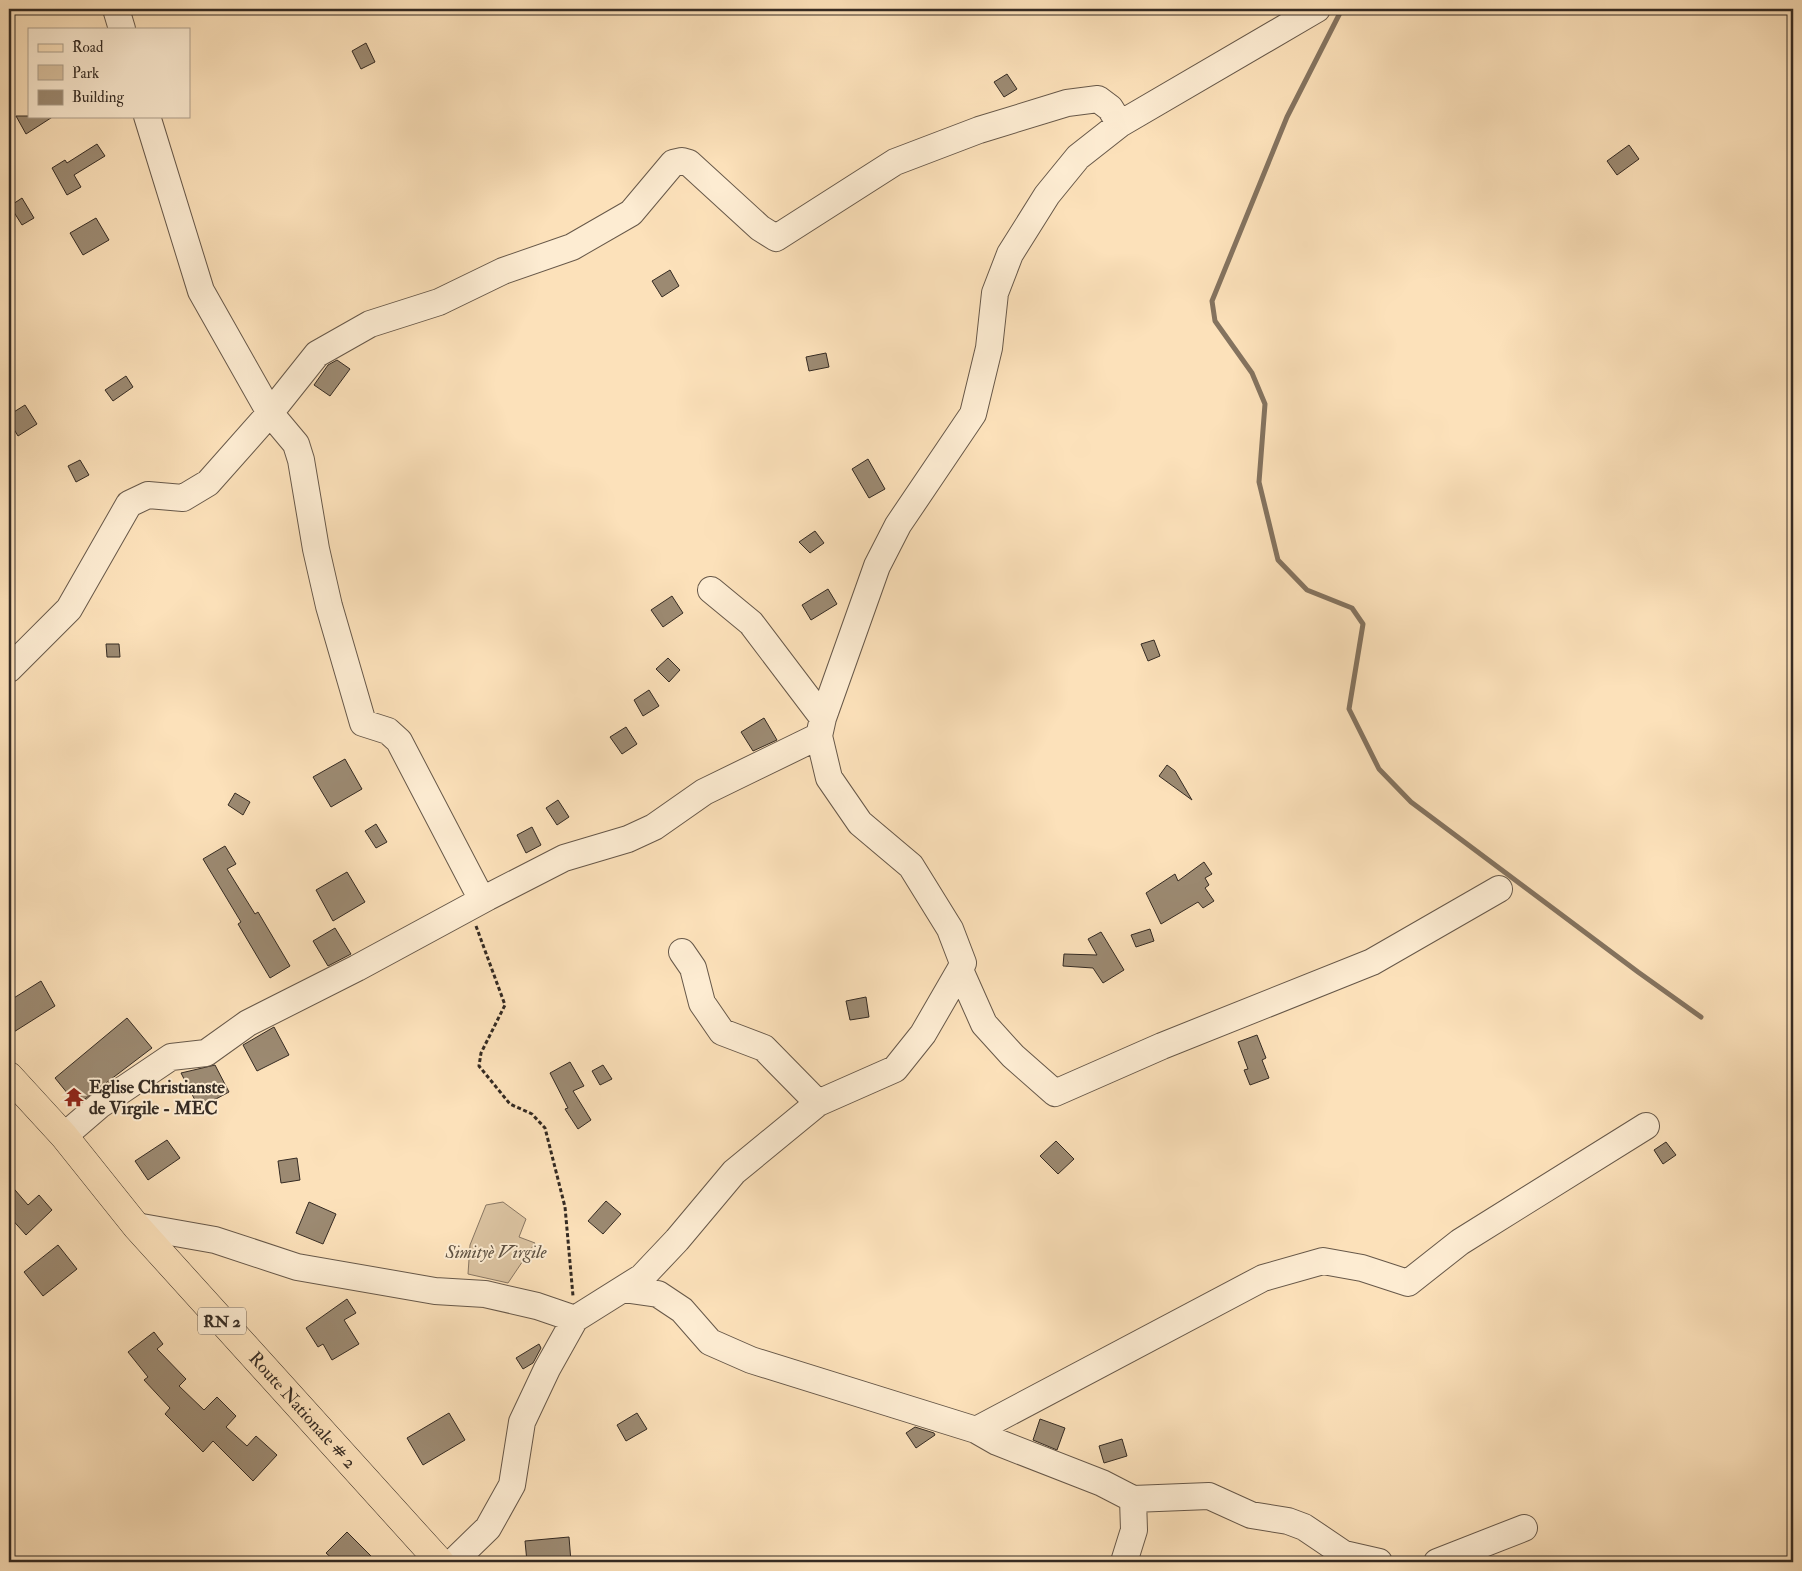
<svg xmlns="http://www.w3.org/2000/svg" width="1802" height="1571" viewBox="0 0 1802 1571" font-family="'IM FELL Double Pica',serif">
	<style>
		.green { fill: #dac2a0; stroke: #887662 }
		.lines { fill: none; stroke-linecap: round; stroke-linejoin: round }
		.stream { stroke: #84735f; stroke-width: 5 }
		.building { fill: #9c8a72; stroke: #352b23 }
		.minor-casing { stroke: #675849; stroke-width: 28 }
		.major-casing { stroke: #352b23; stroke-width: 29 }
		.path { stroke: #352b23; stroke-width: 3; stroke-dasharray: 4 2.5; stroke-linecap: butt }
		.minor { stroke: #fdecd2; stroke-width: 26 }
		.major { stroke: #fce1ba; stroke-width: 28 }
		.labels { text-anchor: middle; stroke-width: 4; stroke-linejoin: round; paint-order: stroke }
		.shield { fill: #fdecd2; stroke: #716558; stroke-width: 1 }
		.shield-label { font-size: 16px; font-weight: bold; fill: #352b23 }
		.poi-label { font-size: 18px; font-weight: bold; fill: #352b23; stroke: #fdecd2; text-anchor: start }
		.park-label { font-size: 18px; font-style: italic; fill: #5e5142; stroke: #fdecd2 }
		.street-label { font-size: 18px; fill: #352b23; stroke: #fdecd2 }
	</style>
	<rect width="100%" height="100%" fill="#fce1ba"/>
	<filter id="stains"><feTurbulence type="fractalNoise" baseFrequency=".004" numOctaves="4"/><feColorMatrix values="0 0 0 0 .2 0 0 0 0 .09 0 0 0 0 .02 0 0 0 .5 -.17"/></filter>
	<radialGradient id="worn" r=".72"><stop offset=".6" stop-color="#630" stop-opacity="0"/><stop offset="1" stop-color="#630" stop-opacity=".3"/></radialGradient>
	<path class="green" d="M 503,1202 L 526,1219 L 519,1237 L 535,1243 L 508,1283 L 468,1274 L 470,1245 L 486,1205 Z"/>
	<g class="lines">
		<path class="stream" d="M 1342,9 L 1287,117 L 1212,301 L 1215,321 L 1252,373 L 1265,404 L 1259,482 L 1278,560 L 1307,590 L 1352,608 L 1363,624 L 1349,709 L 1379,769 L 1411,802 L 1638,972 L 1701,1017"/>
	</g>
	<path class="building" d="M 366,43 L 375,62 L 361,69 L 352,51 Z
		M 1007,74 L 1017,89 L 1004,97 L 994,82 Z
		M 16,116 L 54,116 L 26,134 Z
		M 97,144 L 105,156 L 74,175 L 81,187 L 67,195 L 52,168 L 65,160 L 67,163 Z
		M 1629,145 L 1639,159 L 1617,175 L 1607,161 Z
		M 22,198 L 34,218 L 22,225 L 10,206 Z
		M 96,218 L 109,240 L 83,255 L 70,233 Z
		M 670,270 L 679,286 L 662,297 L 652,281 Z
		M 826,353 L 829,367 L 809,371 L 806,357 Z
		M 337,360 L 350,369 L 330,396 L 314,385 L 328,365 Z
		M 126,376 L 133,387 L 113,401 L 105,390 Z
		M 25,405 L 37,424 L 18,436 L 9,421 L 9,415 Z
		M 868,459 L 885,489 L 869,498 L 852,469 Z
		M 80,460 L 89,475 L 76,482 L 68,466 Z
		M 815,531 L 824,543 L 810,553 L 799,542 Z
		M 828,589 L 837,604 L 811,620 L 802,605 Z
		M 672,596 L 683,613 L 663,627 L 651,610 Z
		M 1154,640 L 1160,656 L 1148,661 L 1141,644 Z
		M 106,644 L 119,644 L 120,657 L 107,657 Z
		M 668,658 L 680,670 L 669,682 L 656,669 Z
		M 649,690 L 659,706 L 643,716 L 634,700 Z
		M 764,718 L 777,740 L 753,751 L 741,732 Z
		M 626,727 L 637,744 L 622,754 L 610,737 Z
		M 345,759 L 362,789 L 331,807 L 313,777 Z
		M 1167,765 L 1175,771 L 1192,800 L 1159,776 Z
		M 235,793 L 250,802 L 243,815 L 228,805 Z
		M 558,800 L 569,817 L 557,825 L 546,808 Z
		M 376,824 L 387,842 L 376,848 L 365,831 Z
		M 532,827 L 541,845 L 526,853 L 517,835 Z
		M 225,846 L 236,864 L 227,869 L 255,914 L 258,912 L 290,966 L 270,978 L 238,924 L 241,922 L 203,859 Z
		M 1204,862 L 1212,874 L 1205,878 L 1209,885 L 1205,888 L 1214,901 L 1203,908 L 1198,902 L 1161,924 L 1146,893 L 1175,874 L 1178,881 Z
		M 347,872 L 365,902 L 333,921 L 316,890 Z
		M 335,928 L 351,954 L 328,966 L 313,941 Z
		M 1150,929 L 1154,941 L 1136,947 L 1131,935 Z
		M 1101,932 L 1124,970 L 1103,983 L 1093,968 L 1063,966 L 1064,954 L 1097,955 L 1088,939 Z
		M 41,981 L 55,1006 L 9,1035 L 9,1001 Z
		M 866,997 L 869,1017 L 850,1020 L 846,1001 Z
		M 127,1018 L 152,1048 L 77,1105 L 55,1078 Z
		M 274,1027 L 289,1055 L 257,1071 L 243,1045 Z
		M 1257,1035 L 1266,1058 L 1262,1060 L 1269,1078 L 1250,1085 L 1244,1070 L 1248,1069 L 1238,1042 Z
		M 570,1062 L 584,1086 L 573,1091 L 591,1120 L 578,1129 L 565,1109 L 568,1108 L 550,1073 Z
		M 215,1065 L 229,1092 L 199,1108 L 181,1073 Z
		M 603,1065 L 612,1079 L 600,1085 L 592,1071 Z
		M 167,1140 L 180,1158 L 148,1180 L 135,1161 Z
		M 1056,1141 L 1074,1159 L 1058,1174 L 1040,1156 Z
		M 1666,1142 L 1676,1155 L 1663,1164 L 1654,1150 Z
		M 297,1158 L 300,1180 L 281,1183 L 278,1161 Z
		M 9,1183 L 28,1205 L 39,1195 L 52,1210 L 26,1235 L 9,1216 Z
		M 606,1201 L 621,1214 L 603,1234 L 588,1221 Z
		M 309,1202 L 336,1214 L 323,1244 L 296,1233 Z
		M 58,1245 L 77,1269 L 43,1296 L 24,1272 Z
		M 347,1299 L 356,1313 L 344,1320 L 359,1344 L 332,1360 L 323,1344 L 318,1347 L 306,1328 Z
		M 154,1332 L 163,1344 L 157,1349 L 186,1379 L 179,1386 L 204,1410 L 217,1397 L 236,1416 L 226,1427 L 247,1446 L 256,1436 L 277,1455 L 253,1481 L 213,1441 L 203,1452 L 165,1414 L 170,1408 L 144,1380 L 148,1377 L 128,1352 Z
		M 539,1344 L 541,1348 L 533,1363 L 523,1369 L 516,1358 Z
		M 449,1413 L 465,1440 L 423,1465 L 407,1438 Z
		M 637,1413 L 647,1429 L 626,1441 L 617,1425 Z
		M 1040,1419 L 1065,1428 L 1057,1450 L 1033,1440 Z
		M 915,1427 L 934,1433 L 935,1435 L 916,1448 L 906,1433 Z
		M 1122,1439 L 1127,1456 L 1104,1463 L 1099,1446 Z
		M 347,1532 L 377,1562 L 336,1562 L 326,1553 Z
		M 569,1537 L 571,1562 L 527,1562 L 525,1541 Z"/>
	<g class="lines">
		<defs>
			<path id="minor" d="M 116,9 L 122,29
				M 147,116 L 201,291 L 270,413 L 296,444 L 301,460 L 316,549 L 329,606 L 363,723 L 388,731 L 399,741 L 482,900
				M 711,590 L 751,623 L 823,718
				M 9,669 L 69,609 L 129,504 L 148,495 L 183,498 L 208,483 L 270,413 L 317,354 L 370,324 L 439,302 L 503,271 L 572,247 L 631,213 L 673,163 L 682,161 L 689,163 L 760,228 L 776,238 L 895,162 L 979,130 L 1067,103 L 1098,99 L 1110,108 L 1120,124
				M 682,952 L 693,968 L 702,1003 L 722,1032 L 764,1048 L 818,1103
				M 960,970 L 984,1024 L 1013,1056 L 1055,1093 L 1162,1046 L 1372,962 L 1499,889
				M 64,1136 L 100,1105 L 171,1057 L 206,1053 L 248,1023 L 357,968 L 488,897 L 564,858 L 628,839 L 654,827 L 704,792 L 819,736
				M 136,1226 L 215,1240 L 297,1267 L 435,1291 L 485,1294 L 537,1306 L 575,1319
				M 623,1289 L 658,1294 L 682,1310 L 710,1342 L 751,1360 L 976,1430 L 997,1442 L 1102,1483 L 1133,1499 L 1209,1496 L 1251,1515 L 1288,1521 L 1304,1527 L 1344,1554 L 1379,1562
				M 976,1430 L 1263,1278 L 1323,1261 L 1362,1268 L 1408,1283 L 1460,1242 L 1646,1126
				M 453,1562 L 488,1528 L 512,1485 L 522,1422 L 547,1369 L 575,1319 L 642,1277 L 677,1240 L 734,1172 L 818,1103 L 895,1069 L 923,1034 L 960,970 L 963,963 L 950,929 L 911,866 L 860,823 L 829,778 L 819,736 L 823,718 L 877,566 L 898,525 L 973,414 L 989,348 L 995,293 L 1010,254 L 1047,195 L 1078,157 L 1120,124 L 1317,9
				M 1124,1562 L 1134,1530 L 1133,1499
				M 1437,1562 L 1524,1528"/>
			<g id="major">
				<path id="s1" d="M 9,1076 L 64,1136 L 136,1226 L 440,1562"/>
			</g>
		</defs>
		<use href="#minor" class="minor-casing"/>
		<use href="#major" class="major-casing"/>
		<path class="path" d="M 476,926 L 505,1005 L 481,1053 L 479,1066 L 510,1104 L 532,1114 L 545,1128 L 565,1207 L 573,1296"/>
		<use href="#minor" class="minor"/>
		<use href="#major" class="major"/>
	</g>
	<defs>
		<symbol id="temple-bare" viewBox="-9 -9 18 18"><path d="M0-6L5-2H3V0L6.5 2.5H4V6H1.5V3h-3V6H-4V2.5H-6.5L-3 0V-2H-5Z" fill="#8f2418" stroke="#fdecd2" stroke-width="2.5" paint-order="stroke"/></symbol>
	</defs>
	<g fill-rule="evenodd">
		<use href="#temple-bare" x="60" y="1083" width="28" height="28"/>
	</g>
	<g class="labels">
		<rect class="shield" x="198" y="1307.5" width="48" height="27" rx="4"/>
		<g class="shield-label">
			<text x="222" y="1327">RN 2</text>
		</g>
		<g class="poi-label">
			<text x="89" y="1093">Eglise Christianste<tspan x="89" dy="21">de Virgile - MEC</tspan></text>
		</g>
		<g class="park-label">
			<text x="496" y="1258">Simityè Virgile</text>
		</g>
		<g class="street-label">
			<text dy="6" stroke="none"><textPath href="#s1" startOffset="445">Route Nationale # 2</textPath></text>
		</g>
	</g>
	<rect width="1802" height="1571" fill="none" stroke="#fce1ba" stroke-width="30"/>
	<rect x="10" y="10" width="1782" height="1551" fill="none" stroke="#352b23" stroke-width="2.5"/>
	<rect x="15" y="15" width="1772" height="1541" fill="none" stroke="#352b23"/>
	<rect x="28" y="28" width="162" height="90" fill="#fdecd2" stroke="#ad9f8c"/>
	<rect x="38" y="44" width="25" height="8" fill="#fce1ba" stroke="#ad9f8c"/>
	<text x="72" y="52" font-size="15" fill="#352b23">Road</text>
	<rect x="38" y="65" width="25" height="15" fill="#dac2a0" stroke="#ad9f8c"/>
	<text x="72" y="78" font-size="15" fill="#352b23">Park</text>
	<rect x="38" y="90" width="25" height="15" fill="#9c8a72" stroke="#ad9f8c"/>
	<text x="72" y="102" font-size="15" fill="#352b23">Building</text>
	<rect width="100%" height="100%" filter="url(#stains)"/>
	<rect width="100%" height="100%" fill="url(#worn)"/>
</svg>
